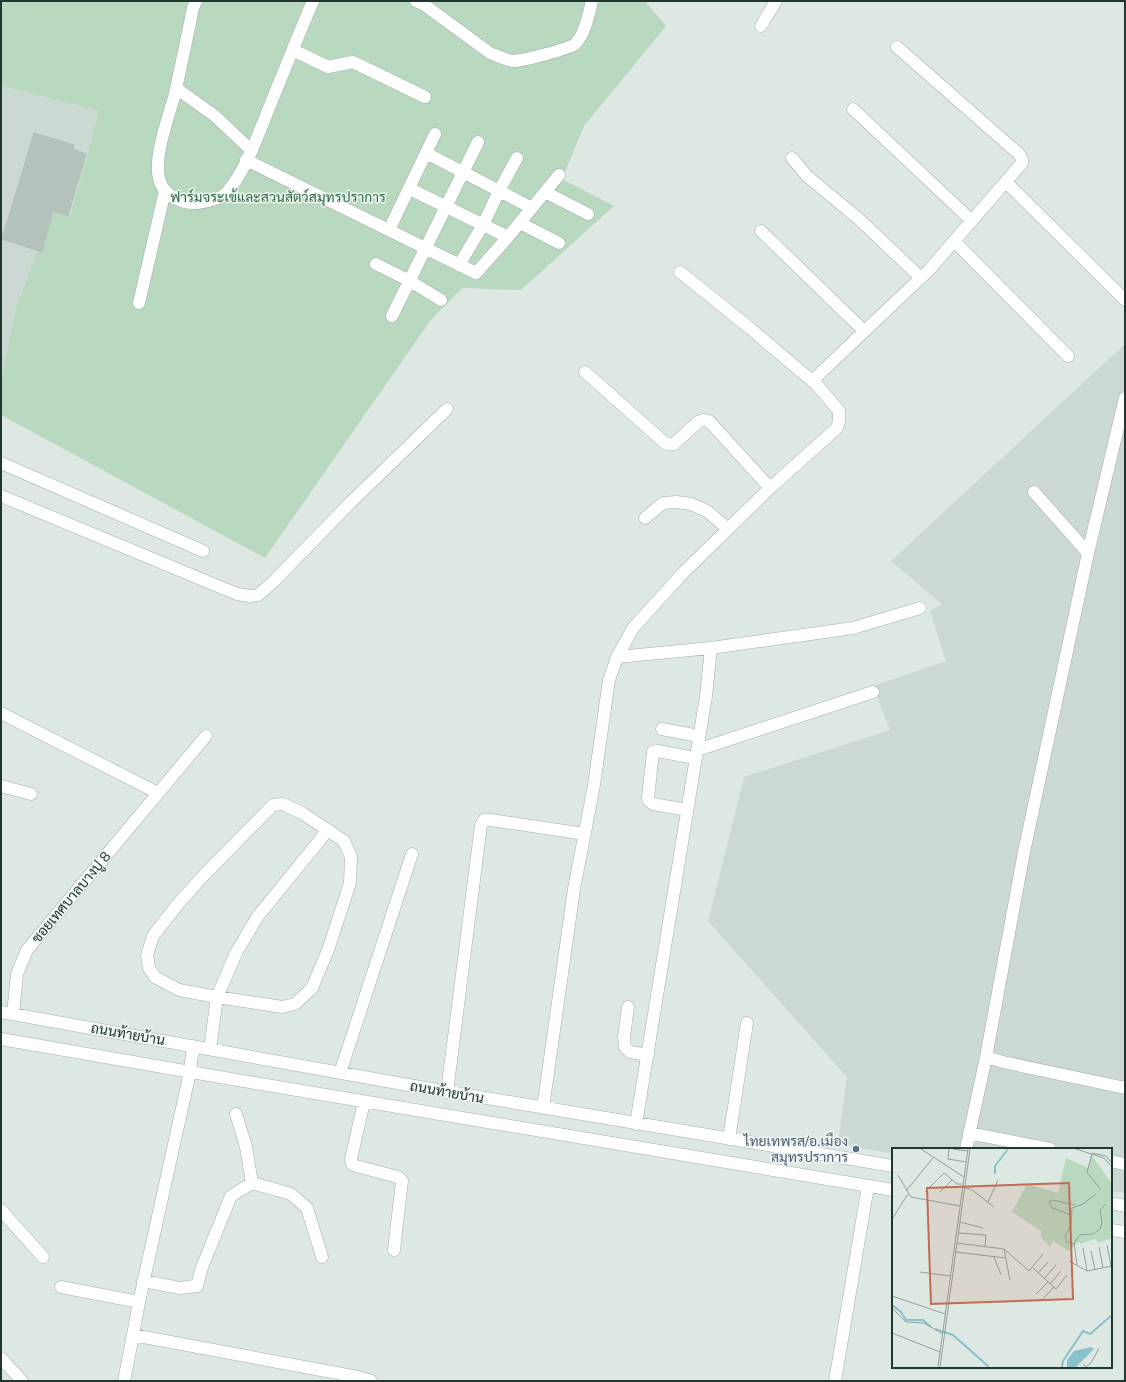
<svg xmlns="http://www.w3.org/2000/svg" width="1126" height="1382" viewBox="0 0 1126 1382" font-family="'Nunito Sans',Sarabun,sans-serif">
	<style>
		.built { fill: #ccd8d2 }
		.green { fill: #b8d8c0 }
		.building { fill: #b3c3bc; stroke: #b1c1ba }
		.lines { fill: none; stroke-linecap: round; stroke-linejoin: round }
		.minor-casing { stroke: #a1afaa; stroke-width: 13 }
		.minor { stroke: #fff; stroke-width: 12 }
		.service-dot { fill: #5c6f8a; stroke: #eef5f1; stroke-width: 1.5 }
		.labels { text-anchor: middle; stroke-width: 3; stroke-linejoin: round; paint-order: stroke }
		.park-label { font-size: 14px; fill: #2e6a44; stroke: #eef5f1 }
		.street-label { font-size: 14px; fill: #203730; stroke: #eef5f1 }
		.service-label { font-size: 14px; fill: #4e5e75; stroke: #eef5f1; text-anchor: end }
		.inset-river { fill: none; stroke: #88c2cb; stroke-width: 2 }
		.inset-road { fill: none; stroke: #92a19b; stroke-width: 1 }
		.view { fill: #c06d53; fill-opacity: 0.15; stroke: #c06d53; stroke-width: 2 }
		.inset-edge { fill: none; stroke: #203730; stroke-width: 2 }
	</style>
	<rect width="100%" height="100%" fill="#dee8e3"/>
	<path class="built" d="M 1,86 L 99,111 L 70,217 L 41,255 L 25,282 L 16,307 L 1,381 Z
		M 1125,344 L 1125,1193 L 1111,1191 L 1111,1149 L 893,1149 L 893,1154 L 838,1144 L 847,1077 L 708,921 L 744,777 L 890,730 L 873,686 L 946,661 L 930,611 L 942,604 L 891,561 Z"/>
	<path class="green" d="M 1,1 L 645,1 L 666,26 L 584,126 L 562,179 L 614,206 L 521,290 L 462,288 L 430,321 L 265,558 L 1,415 L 1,381 L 16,307 L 53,211 L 70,217 L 99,111 L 1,86 Z"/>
	<path class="building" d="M 34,133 L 74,145 L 73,149 L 86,154 L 68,216 L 53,211 L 42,252 L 2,239 Z"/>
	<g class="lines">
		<defs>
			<path id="minor" d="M 196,1 L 193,8 C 187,37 181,67 174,97 C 168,119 152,160 160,182 C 165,196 183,204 197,203 C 206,202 222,199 228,191 C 246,169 256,140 267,113 C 282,76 297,38 313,1
				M 416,1 L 423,4 L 490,53 C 498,56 505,60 513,61 C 522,61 569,49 575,44 C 585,35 589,13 592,1
				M 761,26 L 776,1
				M 293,50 L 328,67 L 353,62 L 425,97
				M 176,88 L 215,116 L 251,150
				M 853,109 L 972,221
				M 426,153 L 532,208
				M 792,158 L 807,176 L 860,220 L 921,278
				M 246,160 L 476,273 L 508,237 L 559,175
				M 1006,182 L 1125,300
				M 410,189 L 508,237
				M 545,192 L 588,214
				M 520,223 L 559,243
				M 389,230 L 435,134
				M 761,231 L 864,331
				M 954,241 L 1068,356
				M 376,264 L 410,281 L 441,300
				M 459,265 L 483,225 L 499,191 L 517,158
				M 139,303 L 165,191
				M 392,316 L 478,142
				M 585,372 L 665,443 L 670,444 L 674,444 L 698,422 L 703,420 L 709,421 L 770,488
				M 812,381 L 929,270 L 1022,163 L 1022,159 L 1019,154 L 897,47
				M 1,463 L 203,551
				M 1034,492 L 1088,553
				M 1,496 L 237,594 L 250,596 L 258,595 L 273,582 L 351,502 L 447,409
				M 645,518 L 663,503 L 676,502 L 691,504 L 707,511 L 728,529
				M 617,657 L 711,648 L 853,628 L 920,608
				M 1,713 L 158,793
				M 662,729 L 699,736
				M 697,750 L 873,692
				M 1,786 L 31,794
				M 283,804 L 302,813 L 344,841 L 351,857 L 350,883 L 328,950 L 312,988 L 295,1004 L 282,1007 L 217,997 L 179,990 L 155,977 L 149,968 L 147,955 L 153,936 L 177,905 L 204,875 L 273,805 Z
				M 687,810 L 653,804 L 649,801 L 648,798 L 653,752 L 658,751 L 695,758
				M 628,1007 L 624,1037 L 625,1047 L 630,1052 L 648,1055
				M 1,1012 L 414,1086 L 893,1166
				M 13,1014 L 17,974 L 27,950 L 206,736
				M 1,1039 C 298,1091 595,1142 893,1190
				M 210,1049 L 217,997 L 236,953 L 258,916 L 328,830
				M 986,1057 L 1024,852 L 1088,553 L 1125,398
				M 340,1073 L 412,854
				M 447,1092 L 481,825 L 484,820 L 491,820 L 585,834
				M 364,1102 L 351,1159 L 352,1164 L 356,1166 L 398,1177 L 402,1181 L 394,1250
				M 543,1108 L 574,889 L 594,785 L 609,680 L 617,657 L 633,628 L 683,573 L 770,488 L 837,428 L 839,421 L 839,411 L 817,385 L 751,329 L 680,272
				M 236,1114 L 246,1147 L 252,1183
				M 636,1124 L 706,696 L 711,648
				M 969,1133 L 1050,1149
				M 729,1139 L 747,1023
				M 966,1149 L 986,1057 L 1003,1062 L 1125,1088
				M 1111,1161 L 1124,1164
				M 1111,1203 L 1125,1206
				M 1,1210 L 43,1257
				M 1111,1230 L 1125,1232
				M 143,1281 L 180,1288 L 197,1286 L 202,1267 L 231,1196 L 252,1183 L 291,1194 L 307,1208 L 322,1257
				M 61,1287 L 139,1302
				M 133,1335 L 358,1377 L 371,1381
				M 1,1358 L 22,1381
				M 124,1381 L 133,1335 L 139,1302 L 190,1072 L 193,1046
				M 835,1381 L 868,1186"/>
		</defs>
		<use href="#minor" class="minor-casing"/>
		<use href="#minor" class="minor"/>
	</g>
	<circle class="service-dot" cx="856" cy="1149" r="4"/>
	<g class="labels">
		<g class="park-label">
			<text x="278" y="202">ฟาร์มจระเข้และสวนสัตว์สมุทรปราการ</text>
		</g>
		<g class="street-label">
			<text transform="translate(71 897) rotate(-50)" y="5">ซอยเทศบาลบางปู 8</text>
			<text transform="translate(128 1034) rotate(10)" y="5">ถนนท้ายบ้าน</text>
			<text transform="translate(447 1092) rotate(10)" y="5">ถนนท้ายบ้าน</text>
		</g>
		<g class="service-label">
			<text x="848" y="1146">ไทยเทพรส/อ.เมือง<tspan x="848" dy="16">สมุทรปราการ</tspan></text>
		</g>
	</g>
	<g transform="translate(892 1148)">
		<rect width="220" height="220" fill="#dee8e3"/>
		<path d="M 200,8 L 220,36 L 220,90 L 207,95 L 203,91 L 188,96 L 188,93 L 177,103 L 161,93 L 158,99 L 149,89 L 149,83 L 120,64 L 135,36 L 166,45 L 174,10 L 196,20 Z" fill="#b8d8c0"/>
		<path d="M 199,199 L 202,201 L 184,219 L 175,219 L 175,212 L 182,203 Z" fill="#88c2cb"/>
		<path class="inset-river" d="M 103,26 L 103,18 L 116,1M 0,157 L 9,164 L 14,172 L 31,172 L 39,179M 43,181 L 61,187 L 97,219M 170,219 L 171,213 L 191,183 L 198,186 L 220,167"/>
		<path class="inset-road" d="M 29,1 L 72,29M 57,1 L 56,11 L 74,14M 61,1 L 76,3M 184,1 L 212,10 L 220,19M 200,5 L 214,8 L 220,15M 200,6 L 195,24 L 209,42M 6,27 L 19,49 L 68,58M 73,40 L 79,41 L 102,59M 14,43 L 41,10M 33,44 L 52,25 L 65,36 L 70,36M 48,44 L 60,32M 96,54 L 106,32M 179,67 L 160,60 L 157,54 L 161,52 L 183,57M 0,71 L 16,46M 68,74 L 91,80M 66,85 L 94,87 L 93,98M 65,95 L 112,101 L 137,123 L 151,106M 182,96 L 175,94 L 173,88 L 179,77 L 180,60 L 191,56 L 204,46M 215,97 L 219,118M 207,99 L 211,120M 191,100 L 195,123M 112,101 L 118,132M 199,103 L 203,122M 64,104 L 113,110M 102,109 L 109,127M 177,113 L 195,123 L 220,118M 185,117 L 182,95 L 188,87 L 201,86 L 208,81 L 210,75 L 208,62 L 214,56M 141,120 L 164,141 L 175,127M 28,124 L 58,128M 146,125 L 156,114M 152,131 L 164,117M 158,136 L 169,123M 144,146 L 156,134M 0,148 L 53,166M 150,152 L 162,139M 0,160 L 14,174 L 32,175 L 51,186M 0,185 L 48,204M 191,216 L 194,219 L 199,215 L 207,200M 46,219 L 76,1M 48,219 L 78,1"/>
		<path class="view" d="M 177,35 L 181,151 L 39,156 L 35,40 Z"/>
		<rect width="220" height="220" class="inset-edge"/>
	</g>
	<rect width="1126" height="1382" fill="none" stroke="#203730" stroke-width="4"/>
</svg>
